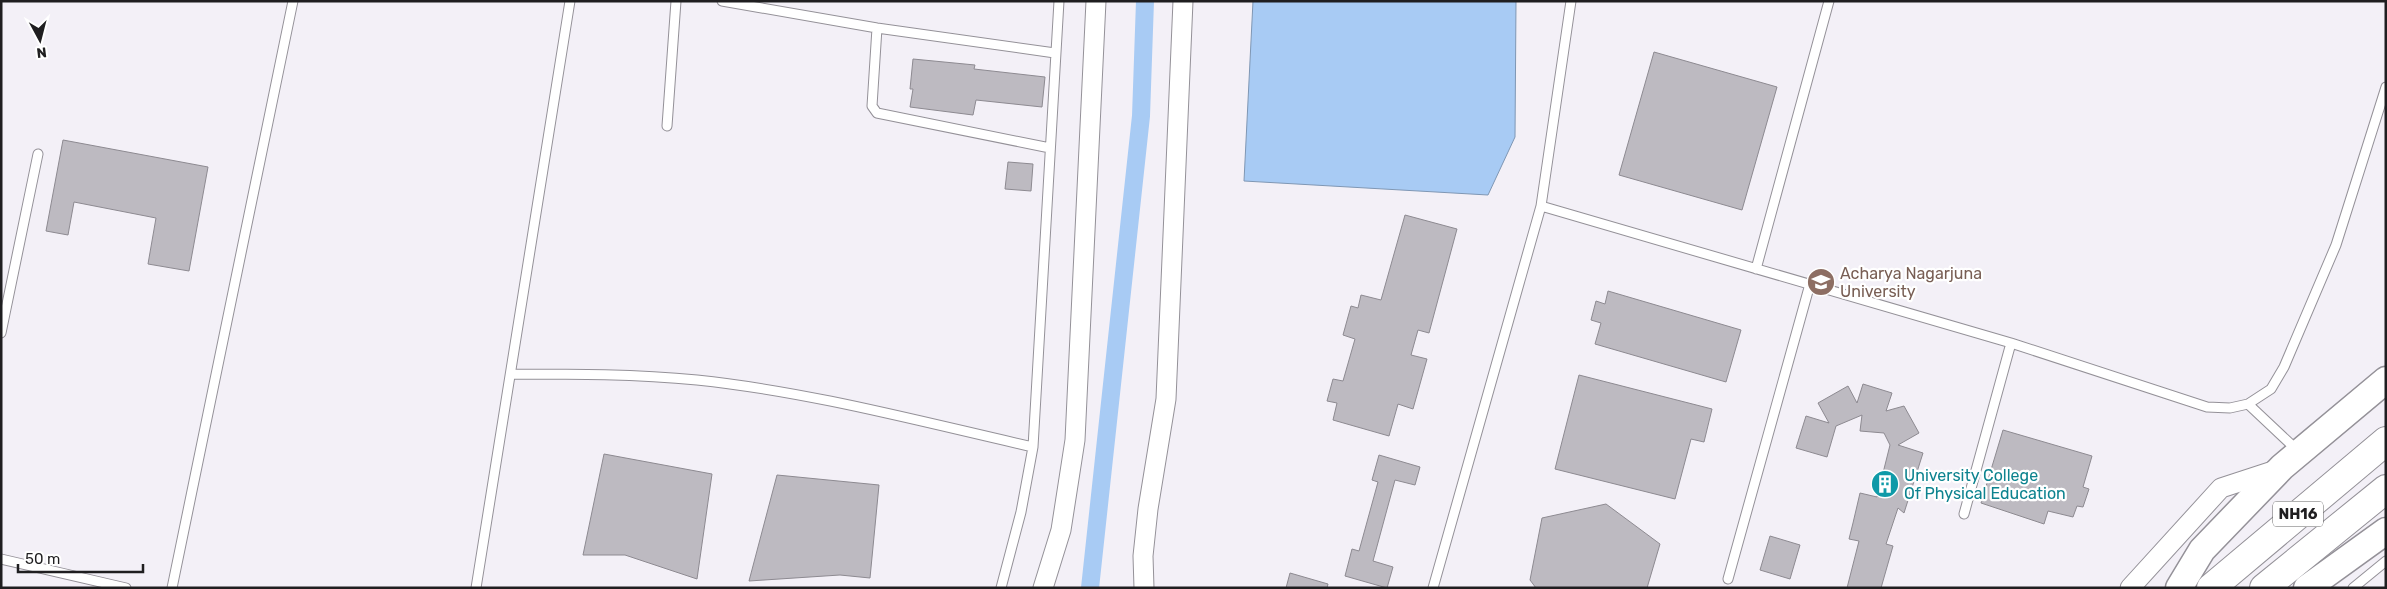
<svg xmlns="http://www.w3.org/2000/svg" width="2387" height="589" viewBox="0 0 2387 589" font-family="Rubik,sans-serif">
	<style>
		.water { fill: #a8cbf4; stroke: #7f97b4 }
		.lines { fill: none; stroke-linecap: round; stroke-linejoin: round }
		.canal { stroke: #a8cbf4; stroke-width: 18 }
		.building { fill: #bdbac1; stroke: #8d8a91 }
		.lane-casing { stroke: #949198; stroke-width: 11 }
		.street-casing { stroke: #949198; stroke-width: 21 }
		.secondary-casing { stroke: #949198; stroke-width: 29 }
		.highway-casing { stroke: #949198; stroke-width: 30 }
		.lane { stroke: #fff; stroke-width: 9 }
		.street { stroke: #fff; stroke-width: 19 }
		.secondary { stroke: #fff; stroke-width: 26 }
		.highway { stroke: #fff; stroke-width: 28 }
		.labels { text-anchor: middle; stroke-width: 4.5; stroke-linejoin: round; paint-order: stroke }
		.shield { fill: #fff; stroke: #626263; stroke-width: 1 }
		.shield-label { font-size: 15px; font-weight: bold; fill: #1f1e20 }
		.education-label { font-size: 16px; fill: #785e54; stroke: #fff; text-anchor: start }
		.culture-label { font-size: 16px; fill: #0d838f; stroke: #fff; text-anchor: start }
	</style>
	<rect width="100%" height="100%" fill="#f3f0f7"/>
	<path class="water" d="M 1253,1 L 1516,1 L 1515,137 L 1488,195 L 1244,181 Z"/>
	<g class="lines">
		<path class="canal" d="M 1090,588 L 1141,116 L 1145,1"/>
	</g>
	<path class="building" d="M 1654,52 L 1777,87 L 1742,210 L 1619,175 Z
		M 913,59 L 975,65 L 974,69 L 1045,77 L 1042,107 L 976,100 L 973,115 L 910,107 L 913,89 L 910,89 Z
		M 63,140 L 208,167 L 189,271 L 148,264 L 156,218 L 74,202 L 68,235 L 46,231 Z
		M 1008,162 L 1033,164 L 1031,191 L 1005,189 Z
		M 1405,215 L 1457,229 L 1429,333 L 1418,330 L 1411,355 L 1427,359 L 1413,409 L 1398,404 L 1389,436 L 1333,420 L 1337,403 L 1327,401 L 1333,379 L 1343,381 L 1355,339 L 1343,335 L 1351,306 L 1358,308 L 1361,295 L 1381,300 Z
		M 1608,291 L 1741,330 L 1726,382 L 1595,344 L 1601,323 L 1591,320 L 1596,301 L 1605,304 Z
		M 1579,375 L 1712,409 L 1704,442 L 1691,439 L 1675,499 L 1555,469 Z
		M 1863,384 L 1892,393 L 1886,411 L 1904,406 L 1919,433 L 1898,445 L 1923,453 L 1904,513 L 1898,508 L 1886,544 L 1893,546 L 1881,588 L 1847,588 L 1859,541 L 1849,539 L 1853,523 L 1860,493 L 1877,497 L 1890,445 L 1884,433 L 1860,431 L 1862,415 L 1836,426 L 1827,457 L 1796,448 L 1806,416 L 1829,423 L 1818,403 L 1848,386 L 1857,403 Z
		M 2003,430 L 2092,456 L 2083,487 L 2089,489 L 2083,507 L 2077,506 L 2073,517 L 2048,511 L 2044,524 L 1981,503 Z
		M 604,454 L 712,474 L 697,579 L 625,555 L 583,555 Z
		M 1379,455 L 1420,467 L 1415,485 L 1395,480 L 1373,561 L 1393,567 L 1387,588 L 1345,576 L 1352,549 L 1359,551 L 1378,482 L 1372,480 Z
		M 777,475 L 879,485 L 870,578 L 840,575 L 749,581 Z
		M 1606,504 L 1660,544 L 1647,588 L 1536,588 L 1530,580 L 1542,518 Z
		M 1770,536 L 1800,545 L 1790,579 L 1760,570 Z
		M 1290,573 L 1328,584 L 1327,588 L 1286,588 Z"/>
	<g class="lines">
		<defs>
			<path id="lane" d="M 722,1 L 877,28 L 1055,53
				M 877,28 L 872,106 L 877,113 L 1050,148
				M 667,126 L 676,1
				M 1541,206 L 2011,343 L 2207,407 L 2230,408 L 2248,404 L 2271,389 L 2284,367 L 2336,245 L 2386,87
				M 1756,269 L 1829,1
				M 1,333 L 38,154
				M 511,374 C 574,374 636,374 697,380 C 811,392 922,422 1033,447
				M 2248,404 L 2298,451
				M 1964,514 L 2011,343
				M 1,559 L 126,588
				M 1728,579 L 1810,284
				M 172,588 L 293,1
				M 476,588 L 570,1
				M 1001,588 L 1021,512 L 1033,447 L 1059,1
				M 1433,588 L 1541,206 L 1571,1
				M 2353,588 L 2386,561"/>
			<path id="street" d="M 1043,588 L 1061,530 L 1075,440 L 1096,1
				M 1144,588 L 1143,556 L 1148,509 L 1166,399 L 1183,1
				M 2130,588 L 2221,488 L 2279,469"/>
			<path id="secondary" d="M 2179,588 L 2202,550 L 2282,467 L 2386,380
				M 2307,588 L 2386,531"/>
			<path id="highway" d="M 2211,588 L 2386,441
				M 2264,588 L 2386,489"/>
		</defs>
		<use href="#lane" class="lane-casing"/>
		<use href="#street" class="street-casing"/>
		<use href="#secondary" class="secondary-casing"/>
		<use href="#highway" class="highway-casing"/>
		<use href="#lane" class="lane"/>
		<use href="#street" class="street"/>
		<use href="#secondary" class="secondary"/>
		<use href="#highway" class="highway"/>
	</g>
	<defs>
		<symbol id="university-disc" viewBox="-11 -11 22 22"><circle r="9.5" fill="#8d6e63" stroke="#fff"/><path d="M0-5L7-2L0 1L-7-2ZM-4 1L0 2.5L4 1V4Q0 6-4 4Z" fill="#fff"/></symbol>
		<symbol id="building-disc" viewBox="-11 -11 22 22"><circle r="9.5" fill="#0f9aa8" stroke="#fff"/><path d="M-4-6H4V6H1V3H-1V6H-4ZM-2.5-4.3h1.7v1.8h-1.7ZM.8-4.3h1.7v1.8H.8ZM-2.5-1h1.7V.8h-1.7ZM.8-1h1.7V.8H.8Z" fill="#fff"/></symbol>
	</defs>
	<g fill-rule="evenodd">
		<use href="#university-disc" x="1805" y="266" width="32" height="32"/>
		<use href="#building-disc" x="1869" y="468" width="32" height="32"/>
	</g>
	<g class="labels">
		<rect class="shield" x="2273" y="501.5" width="50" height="25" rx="4"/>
		<g class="shield-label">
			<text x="2298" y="519">NH16</text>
		</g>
		<g class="education-label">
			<text x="1840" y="279">Acharya Nagarjuna<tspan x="1840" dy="18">University</tspan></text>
		</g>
		<g class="culture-label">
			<text x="1904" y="481">University College<tspan x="1904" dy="18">Of Physical Education</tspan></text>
		</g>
	</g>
	<rect width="2387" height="589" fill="none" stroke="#1f1e20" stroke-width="5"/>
	<g transform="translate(40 40) rotate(173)" stroke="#ffffff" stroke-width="4" paint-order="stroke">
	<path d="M0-4L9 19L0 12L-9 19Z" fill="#1f1e20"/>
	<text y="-8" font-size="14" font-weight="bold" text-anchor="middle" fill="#1f1e20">N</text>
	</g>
	<path d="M18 564v8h125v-8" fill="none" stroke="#1f1e20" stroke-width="2.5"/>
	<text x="25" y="564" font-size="15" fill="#1f1e20" stroke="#ffffff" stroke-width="4" paint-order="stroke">50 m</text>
</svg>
